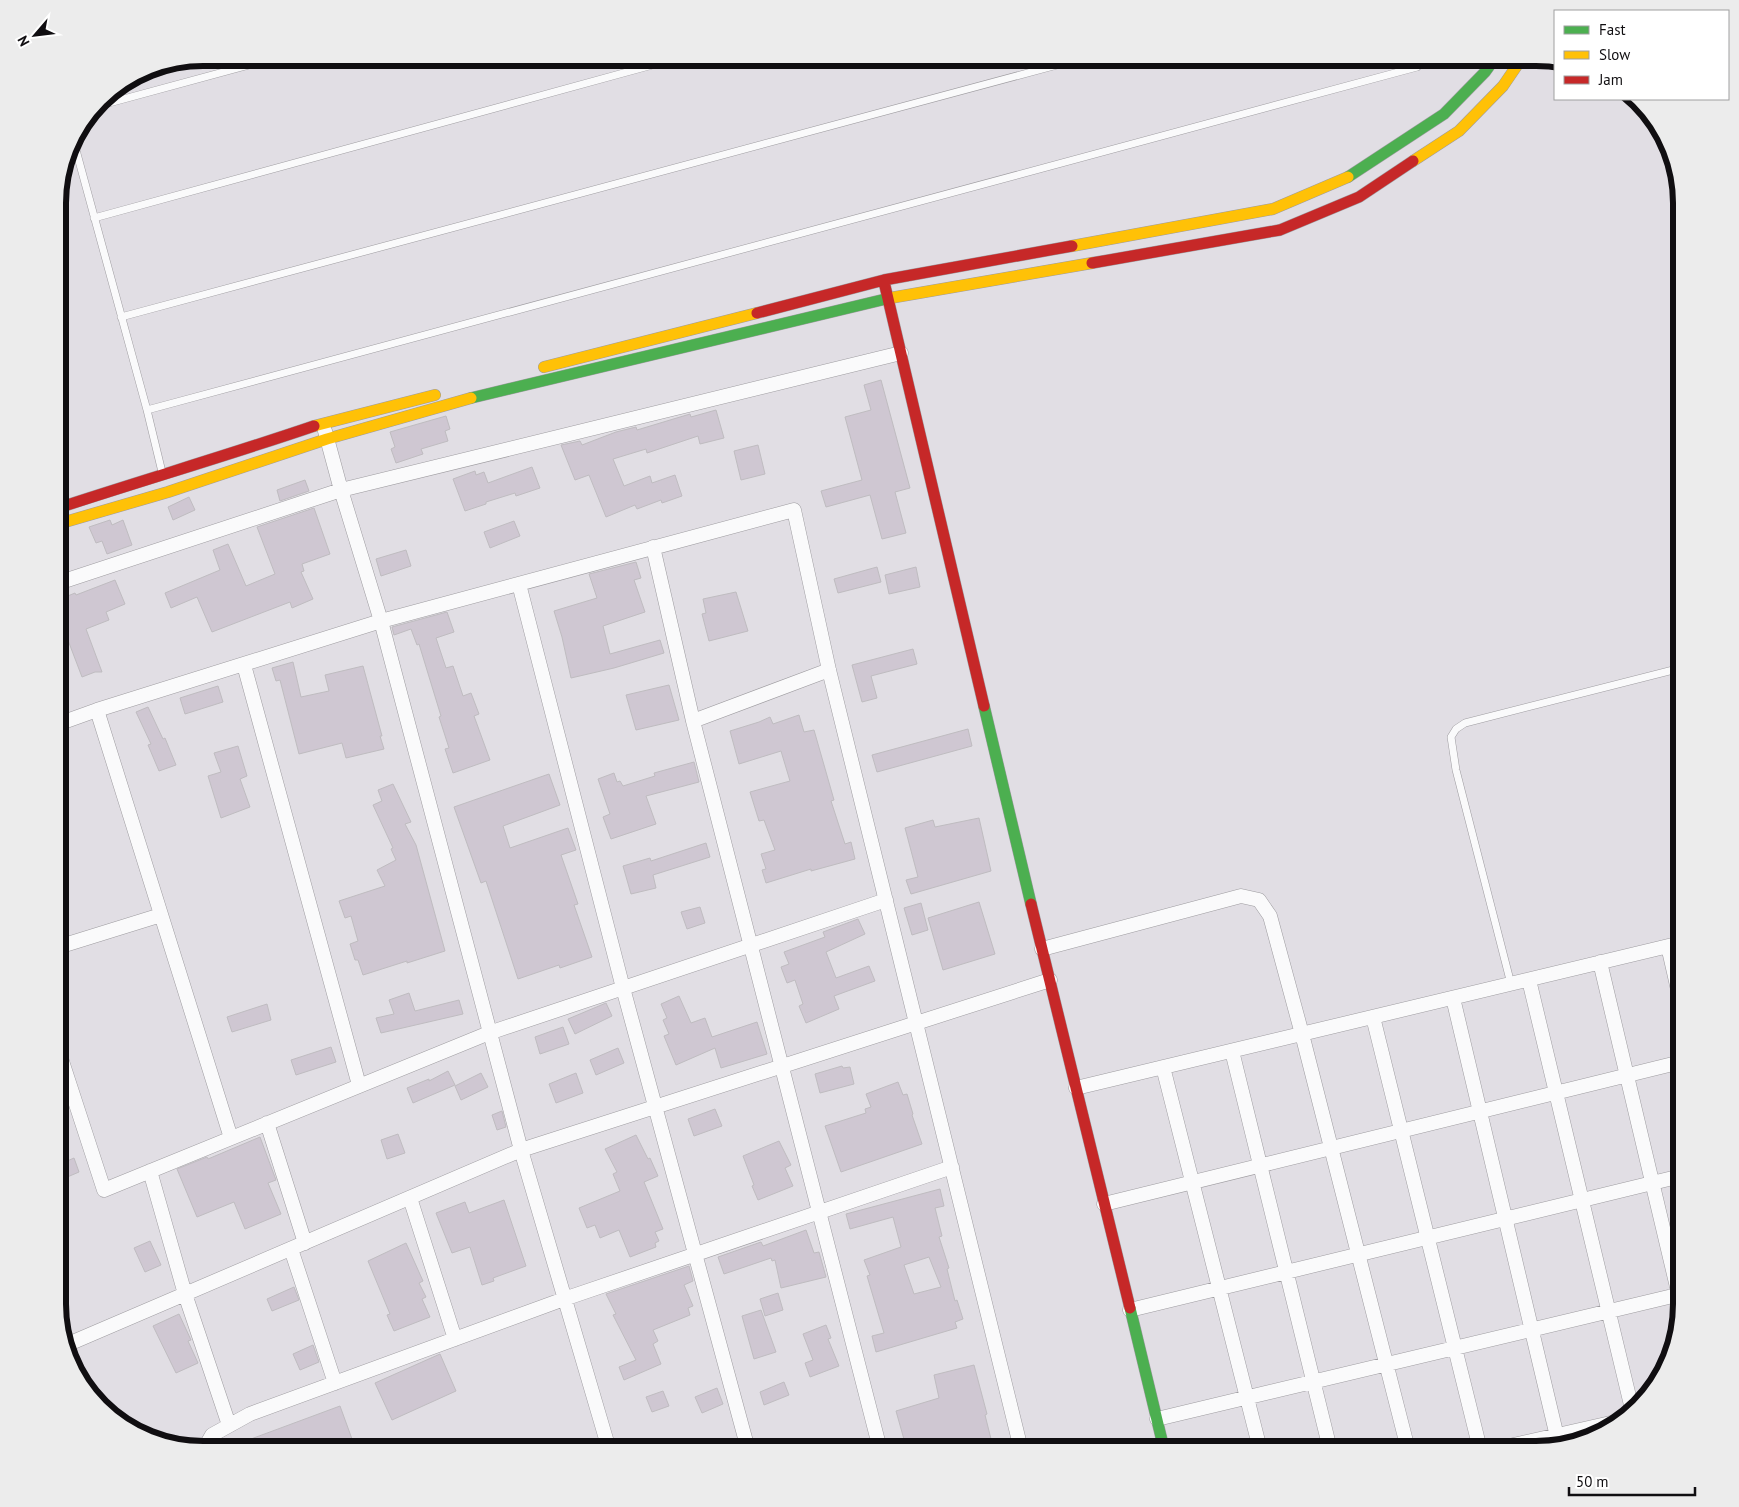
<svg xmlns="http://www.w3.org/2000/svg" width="1739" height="1507" viewBox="0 0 1739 1507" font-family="'PT Sans',sans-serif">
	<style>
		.building { fill: #cfc7d2; stroke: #bfbcc0; fill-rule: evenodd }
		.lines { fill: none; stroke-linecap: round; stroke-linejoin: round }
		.lane-casing { stroke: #9e9ca0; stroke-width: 8 }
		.street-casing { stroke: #9e9ca0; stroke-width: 15 }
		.fast-casing { stroke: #9e9ca0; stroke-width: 12 }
		.slow-casing { stroke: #9e9ca0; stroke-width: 12 }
		.jam-casing { stroke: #9e9ca0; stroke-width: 12 }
		.lane { stroke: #fafafb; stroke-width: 7 }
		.street { stroke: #fafafb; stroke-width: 14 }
		.fast { stroke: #4caf50; stroke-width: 11 }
		.slow { stroke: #ffc107; stroke-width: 11 }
		.jam { stroke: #c62828; stroke-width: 11 }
		.rim { fill: none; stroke: #100e11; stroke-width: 6 }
	</style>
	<rect width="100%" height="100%" fill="#e1dee4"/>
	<path class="building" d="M 881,380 L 910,488 L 895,492 L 906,533 L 882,539 L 870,495 L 826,507 L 821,491 L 862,480 L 845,417 L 871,410 L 864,385 Z
		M 716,410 L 724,438 L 700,444 L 698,436 L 647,453 L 646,449 L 613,459 L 624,486 L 650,476 L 652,483 L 675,475 L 682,496 L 662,503 L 661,500 L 637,509 L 635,505 L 606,517 L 589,475 L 575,480 L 561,445 L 580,441 L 582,445 L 616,432 L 636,427 L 637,430 L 690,414 L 691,417 Z
		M 446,416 L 450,429 L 445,431 L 448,441 L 421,449 L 423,454 L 396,463 L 391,449 L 395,447 L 390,432 Z
		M 758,445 L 765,474 L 741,480 L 734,451 Z
		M 532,467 L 540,488 L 516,496 L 515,493 L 486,502 L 486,504 L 465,511 L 453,479 L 475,471 L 476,475 L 484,472 L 488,483 Z
		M 305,480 L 309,491 L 280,501 L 277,490 Z
		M 189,497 L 195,510 L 173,520 L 168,507 Z
		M 314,508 L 330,554 L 302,564 L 304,571 L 301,572 L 313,599 L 292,608 L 290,602 L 212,632 L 197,597 L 171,608 L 165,593 L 220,570 L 213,550 L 228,544 L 246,586 L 275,574 L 257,527 Z
		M 110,520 L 112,525 L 123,520 L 132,545 L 107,554 L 102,541 L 96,543 L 89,527 Z
		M 514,521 L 520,536 L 490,548 L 484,532 Z
		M 406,550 L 411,566 L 381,576 L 376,559 Z
		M 636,562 L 641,578 L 634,580 L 645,612 L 603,626 L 610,654 L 660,640 L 664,653 L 614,668 L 571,678 L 562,637 L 554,611 L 597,598 L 589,574 Z
		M 877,567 L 881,582 L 838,593 L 834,579 Z
		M 916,567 L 920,587 L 889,594 L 885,575 Z
		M 115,580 L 125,604 L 106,612 L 109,620 L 86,629 L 102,672 L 95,672 L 82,677 L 66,635 L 58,638 L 58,600 L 75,593 L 76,595 Z
		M 736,592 L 748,631 L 709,641 L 702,614 L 706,613 L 703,599 Z
		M 447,612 L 454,632 L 436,638 L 446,668 L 453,666 L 463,696 L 471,693 L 479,714 L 474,716 L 490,760 L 453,773 L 445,749 L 449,748 L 439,717 L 441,716 L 419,644 L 417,645 L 411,629 L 394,635 L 392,627 Z
		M 913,649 L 917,664 L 871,676 L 877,698 L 862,702 L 852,665 Z
		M 293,662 L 301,697 L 329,691 L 325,675 L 363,666 L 382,736 L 380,736 L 384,749 L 346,758 L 342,743 L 299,754 L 280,680 L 276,681 L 272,668 Z
		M 669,685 L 679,720 L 636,730 L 626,695 Z
		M 218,686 L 223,702 L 185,714 L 180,698 Z
		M 148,707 L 163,739 L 165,738 L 176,765 L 159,771 L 148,745 L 151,744 L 136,712 Z
		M 799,715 L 804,732 L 814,730 L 834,800 L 831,801 L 845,844 L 851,842 L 855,859 L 811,871 L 811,869 L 766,883 L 762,870 L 766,869 L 761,854 L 775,850 L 764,820 L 759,821 L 750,792 L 790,781 L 781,751 L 739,764 L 730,731 L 759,722 L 770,717 L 773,724 Z
		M 968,729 L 972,746 L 877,772 L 872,755 Z
		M 238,746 L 247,776 L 240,779 L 250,807 L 221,818 L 208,776 L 221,772 L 214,753 Z
		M 694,762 L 699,782 L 646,796 L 656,824 L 611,839 L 603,817 L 610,814 L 598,779 L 614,773 L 617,782 L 620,781 L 623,786 L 655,776 L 654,773 Z
		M 549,774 L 560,805 L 503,826 L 510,848 L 568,828 L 576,850 L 561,855 L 578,904 L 574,905 L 592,957 L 560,968 L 559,965 L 518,979 L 486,881 L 481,883 L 454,807 Z
		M 393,784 L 411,822 L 405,824 L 416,845 L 445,951 L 407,963 L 407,961 L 363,975 L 358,960 L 355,960 L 350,944 L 358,941 L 351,916 L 345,918 L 339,901 L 385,886 L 377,870 L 396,860 L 391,849 L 393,848 L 373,805 L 382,801 L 378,790 Z
		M 979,818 L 991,871 L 911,894 L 906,880 L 918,877 L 905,828 L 933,820 L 935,827 Z
		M 706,843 L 710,857 L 653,875 L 656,888 L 631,894 L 623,866 L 650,858 L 651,861 Z
		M 979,902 L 995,954 L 943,970 L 928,918 Z
		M 921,903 L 928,930 L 912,935 L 904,908 Z
		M 700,907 L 705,923 L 687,929 L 681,912 Z
		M 858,919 L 865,934 L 826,952 L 836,978 L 869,966 L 875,981 L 834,996 L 839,1009 L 806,1023 L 799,1006 L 803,1004 L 795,980 L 787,983 L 781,967 L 789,964 L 784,952 L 825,937 L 823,932 Z
		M 409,993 L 415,1011 L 459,1000 L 463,1014 L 381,1033 L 376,1018 L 394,1014 L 389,1000 Z
		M 679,996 L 691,1023 L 705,1018 L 712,1037 L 757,1022 L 767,1054 L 721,1068 L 715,1048 L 676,1065 L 664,1036 L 669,1034 L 663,1020 L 667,1018 L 661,1004 Z
		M 606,1003 L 612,1016 L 575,1034 L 568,1019 Z
		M 267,1004 L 271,1020 L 232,1032 L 227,1017 Z
		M 563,1027 L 569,1044 L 540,1054 L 535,1037 Z
		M 331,1047 L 336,1062 L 296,1075 L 291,1060 Z
		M 618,1048 L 624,1063 L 596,1075 L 590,1060 Z
		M 842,1066 L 843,1068 L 850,1067 L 854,1084 L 820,1093 L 815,1074 Z
		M 448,1071 L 455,1085 L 413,1103 L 407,1088 L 429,1079 L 429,1081 Z
		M 481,1073 L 488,1087 L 461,1100 L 455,1086 Z
		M 576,1073 L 583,1093 L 556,1103 L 549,1084 Z
		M 898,1082 L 903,1095 L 907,1094 L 913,1114 L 912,1115 L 922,1144 L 841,1172 L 825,1126 L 866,1113 L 865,1109 L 871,1107 L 866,1094 Z
		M 715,1109 L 722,1126 L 694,1136 L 688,1119 Z
		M 502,1111 L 506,1127 L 497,1130 L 492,1115 Z
		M 398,1134 L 405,1153 L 387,1159 L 381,1140 Z
		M 636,1135 L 648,1159 L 650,1158 L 658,1176 L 644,1182 L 663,1229 L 655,1232 L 659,1241 L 655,1243 L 656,1247 L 630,1257 L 619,1230 L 600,1238 L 595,1225 L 587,1228 L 579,1208 L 620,1191 L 613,1174 L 617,1172 L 605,1149 Z
		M 260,1137 L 276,1180 L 268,1183 L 281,1214 L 245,1229 L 234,1202 L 197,1217 L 177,1169 L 207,1157 L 208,1159 Z
		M 779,1141 L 791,1165 L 785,1168 L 793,1186 L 758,1200 L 752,1186 L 754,1185 L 743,1156 Z
		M 74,1158 L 79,1172 L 58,1181 L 58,1165 Z
		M 940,1189 L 944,1206 L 935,1208 L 942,1236 L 939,1237 L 949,1268 L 947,1269 L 955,1301 L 957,1300 L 963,1319 L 955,1322 L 957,1328 L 876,1352 L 872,1336 L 884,1333 L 867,1276 L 870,1275 L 864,1260 L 901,1247 L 893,1217 L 850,1229 L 846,1214 ZM 929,1257 L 941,1287 L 914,1294 L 904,1265 Z
		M 504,1200 L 526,1266 L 493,1278 L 494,1281 L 482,1285 L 470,1247 L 452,1253 L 436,1213 L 465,1202 L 469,1213 Z
		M 806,1230 L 814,1253 L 819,1252 L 826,1277 L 781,1288 L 775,1260 L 772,1261 L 771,1258 L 724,1274 L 718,1257 L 761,1242 L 763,1246 Z
		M 150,1241 L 161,1265 L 145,1272 L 134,1248 Z
		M 406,1243 L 423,1281 L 419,1283 L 426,1297 L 422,1299 L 430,1317 L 394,1331 L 387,1315 L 390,1314 L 368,1261 Z
		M 689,1266 L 693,1281 L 684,1285 L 693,1306 L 688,1308 L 690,1315 L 653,1330 L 658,1341 L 653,1344 L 661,1364 L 624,1380 L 619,1367 L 636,1360 L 613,1315 L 616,1314 L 606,1294 Z
		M 294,1287 L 299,1300 L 272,1311 L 267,1299 Z
		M 778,1293 L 783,1310 L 765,1316 L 760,1299 Z
		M 761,1310 L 776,1352 L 754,1359 L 742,1316 Z
		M 179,1314 L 191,1340 L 188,1341 L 198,1363 L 176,1373 L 153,1326 Z
		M 826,1325 L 831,1338 L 828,1339 L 839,1366 L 810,1377 L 805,1363 L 813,1360 L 803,1334 Z
		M 313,1345 L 319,1362 L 300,1370 L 293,1354 Z
		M 440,1354 L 456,1391 L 392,1420 L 375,1383 Z
		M 974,1365 L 987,1414 L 985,1415 L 993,1447 L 984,1450 L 907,1450 L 896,1411 L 939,1398 L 934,1375 Z
		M 784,1382 L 789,1395 L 764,1405 L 760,1392 Z
		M 717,1388 L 723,1404 L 702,1413 L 695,1397 Z
		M 663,1391 L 669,1406 L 652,1412 L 646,1397 Z
		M 340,1406 L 356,1450 L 255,1450 L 251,1439 Z"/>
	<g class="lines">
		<defs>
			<path id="lane" d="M 98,106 L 275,58
				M 73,139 L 147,410 L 162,472
				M 94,218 L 678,58
				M 121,317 L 1083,58
				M 147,410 L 1417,67 L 1415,58
				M 1511,984 L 1456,770 L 1451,737 L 1456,729 L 1465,723 L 1681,668"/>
			<path id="street" d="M 325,431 L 341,490 L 381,621 L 521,1150 L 609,1449
				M 653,547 L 693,721 L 880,1449
				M 58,583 L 341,490 L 901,353
				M 519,584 L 623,988 L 748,1449
				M 244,665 L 359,1085
				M 97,710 L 231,1138
				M 693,721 L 829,670
				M 58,724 L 97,710 L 381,621 L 794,510 L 829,670 L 1021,1449
				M 1668,946 L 1681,1003
				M 58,947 L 161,915
				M 1042,949 L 1241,896 L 1259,900 L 1270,916 L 1302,1034 L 1408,1449
				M 1600,962 L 1681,1304
				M 1529,980 L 1632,1409
				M 1453,998 L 1559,1445
				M 1373,1017 L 1480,1449
				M 58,1049 L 104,1190 L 489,1033 L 886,900
				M 1232,1051 L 1330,1449
				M 1163,1067 L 1260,1449
				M 1076,1088 L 1681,943
				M 267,1123 L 305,1243
				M 150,1171 L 185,1294 L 229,1425
				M 410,1198 L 455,1339
				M 1104,1204 L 1681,1062
				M 291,1249 L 335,1383
				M 1130,1310 L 1681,1176
				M 66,1345 L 521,1150 L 1050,980
				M 1157,1419 L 1681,1294
				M 204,1449 L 212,1435 L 250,1414 L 564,1299 L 952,1167
				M 1496,1449 L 1615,1422"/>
			<path id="fast" d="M 1348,177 L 1444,114 L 1485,72 L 1495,58
				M 471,398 L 890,298
				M 984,706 L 1031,904
				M 1130,1308 L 1164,1449"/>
			<path id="slow" d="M 1413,161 L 1459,131 L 1503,86 L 1522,58
				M 1072,246 L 1273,209 L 1348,177
				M 890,298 L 1092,263
				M 544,367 L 757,313
				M 314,426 L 435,395
				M 58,524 L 168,492 L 327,439 L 471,398"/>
			<path id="jam" d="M 1092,263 L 1280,230 L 1359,197 L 1413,161
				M 885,286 L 984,706
				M 757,313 L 884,280 L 1072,246
				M 58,508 C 143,480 229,455 314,426
				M 1031,904 L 1130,1308"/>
		</defs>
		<use href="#lane" class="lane-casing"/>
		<use href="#street" class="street-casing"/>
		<use href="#fast" class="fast-casing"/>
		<use href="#slow" class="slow-casing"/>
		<use href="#jam" class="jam-casing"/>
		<use href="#lane" class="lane"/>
		<use href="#street" class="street"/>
		<use href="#fast" class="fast"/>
		<use href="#slow" class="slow"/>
		<use href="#jam" class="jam"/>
	</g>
	<path d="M0 0H1739V1507H0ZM203 66H1536A137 137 0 0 1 1673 203V1304A137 137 0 0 1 1536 1441H203A137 137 0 0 1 66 1304V203A137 137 0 0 1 203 66Z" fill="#ececec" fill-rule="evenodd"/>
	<path class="rim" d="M203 66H1536A137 137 0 0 1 1673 203V1304A137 137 0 0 1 1536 1441H203A137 137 0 0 1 66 1304V203A137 137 0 0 1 203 66Z"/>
	<rect x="1554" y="10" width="175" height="90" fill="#ffffff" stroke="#9f9fa0"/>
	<rect x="1564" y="26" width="25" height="8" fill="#4caf50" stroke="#9f9fa0"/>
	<text x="1599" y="35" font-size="15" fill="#100e11">Fast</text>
	<rect x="1564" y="51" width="25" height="8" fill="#ffc107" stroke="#9f9fa0"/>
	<text x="1599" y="60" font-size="15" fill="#100e11">Slow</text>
	<rect x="1564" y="76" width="25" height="8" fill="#c62828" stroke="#9f9fa0"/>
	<text x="1599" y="85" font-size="15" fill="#100e11">Jam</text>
	<g transform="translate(35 35) rotate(242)" stroke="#ffffff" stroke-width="4" paint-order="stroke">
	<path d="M0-4L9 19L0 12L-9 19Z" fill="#100e11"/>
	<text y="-8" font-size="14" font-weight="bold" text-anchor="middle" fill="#100e11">N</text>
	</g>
	<path d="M1569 1487v8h126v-8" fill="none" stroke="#100e11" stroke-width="2.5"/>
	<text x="1576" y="1487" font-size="15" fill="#100e11" stroke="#ffffff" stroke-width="4" paint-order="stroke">50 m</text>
</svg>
